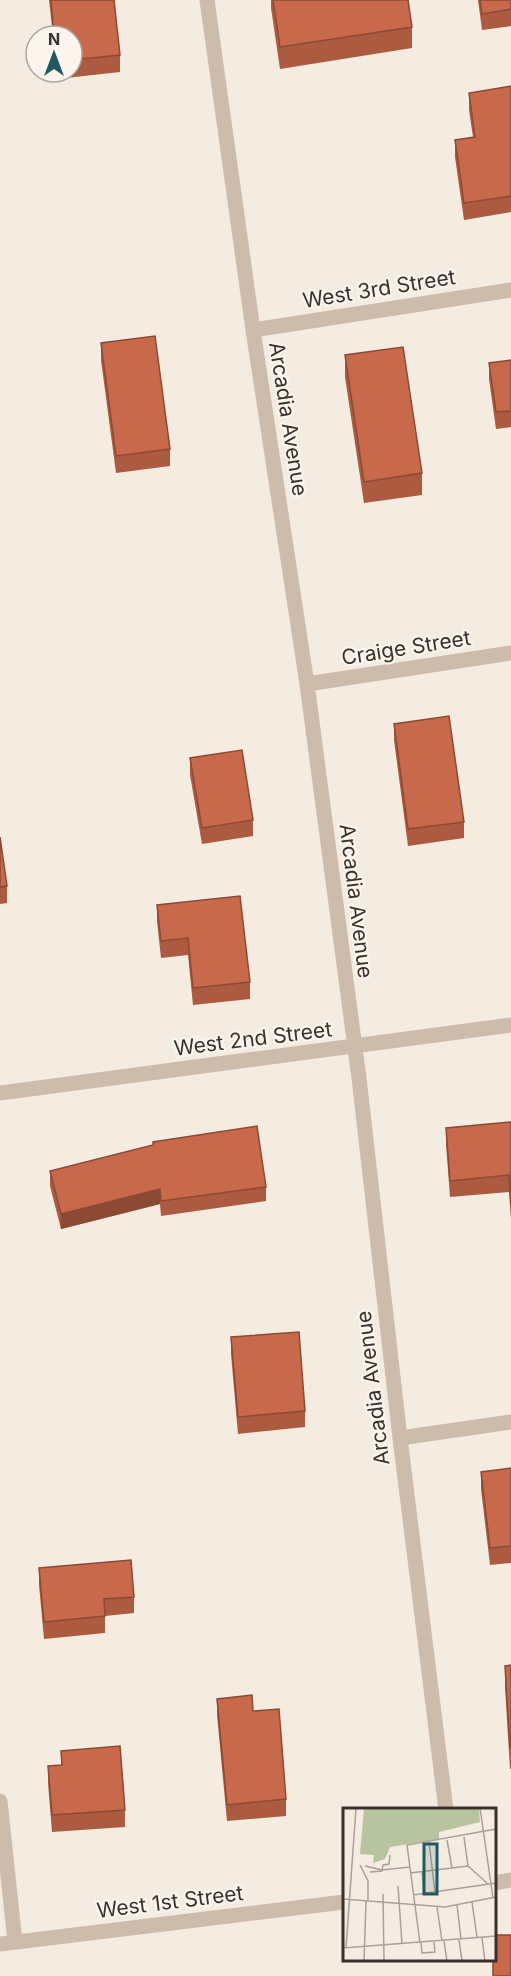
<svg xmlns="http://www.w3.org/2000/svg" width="511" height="1976" viewBox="0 0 511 1976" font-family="Inter,sans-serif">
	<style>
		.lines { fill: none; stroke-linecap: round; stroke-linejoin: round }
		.minor { stroke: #cdbbac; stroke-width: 15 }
		.wall { fill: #ac5a40 }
		.shaded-wall { fill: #8c4a34 }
		.building { fill: #c8694b; stroke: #8c4a34; stroke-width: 1.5 }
		.labels { text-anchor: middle; stroke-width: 4.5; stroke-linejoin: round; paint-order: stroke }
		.street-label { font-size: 21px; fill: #3b302b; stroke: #fbf5ee }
		.inset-road { fill: none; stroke: #aaa098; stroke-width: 1.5 }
		.view { fill: #1f5a5e; fill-opacity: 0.15; stroke: #1f5a5e; stroke-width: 3 }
		.inset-edge { fill: none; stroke: #3b302b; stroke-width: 3 }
	</style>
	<rect width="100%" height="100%" fill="#f4ebe1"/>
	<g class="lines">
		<path class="minor" d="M 207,0 L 253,330 L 307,684 L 359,1078 L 400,1438 L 446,1810
			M 253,330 L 511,290
			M 307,684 L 511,653
			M 0,1093 L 511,1025
			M 400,1438 L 511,1422
			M 0,1801 L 15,1942
			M 494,1883 L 511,1880
			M 0,1944 L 344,1902"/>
	</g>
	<path class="wall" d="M 49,0 L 114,0 L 120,55 L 120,72 L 57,79 L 57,72 L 72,72 L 72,36 L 53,36 Z
		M 271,0 L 408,0 L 412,27 L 412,48 L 280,69 L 271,8 Z
		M 478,0 L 511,0 L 511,26 L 482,30 Z
		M 511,86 L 511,212 L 464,220 L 455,157 L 455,140 L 473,137 L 469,110 L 469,93 Z
		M 101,343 L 170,449 L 170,466 L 116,473 L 101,360 Z
		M 345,355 L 422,473 L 422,495 L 364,503 L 345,377 Z
		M 511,360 L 511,427 L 496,429 L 489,379 L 489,363 Z
		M 394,724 L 464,822 L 464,838 L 408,846 L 394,740 Z
		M 190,758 L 253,820 L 253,836 L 202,844 L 190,775 Z
		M 0,837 L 7,886 L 7,903 L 0,904 Z
		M 157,905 L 250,982 L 250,999 L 193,1005 L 188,955 L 161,958 L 157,921 Z
		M 511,1122 L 511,1220 L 509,1192 L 450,1197 L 446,1144 L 446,1128 Z
		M 50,1171 L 266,1187 L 266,1201 L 161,1216 L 160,1204 L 61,1229 L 50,1186 Z
		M 231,1337 L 305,1411 L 305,1427 L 238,1434 L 231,1354 Z
		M 511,1468 L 511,1563 L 490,1565 L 481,1489 L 481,1472 Z
		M 39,1568 L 134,1597 L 134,1613 L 105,1616 L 105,1633 L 44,1639 L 39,1585 Z
		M 511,1665 L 511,1769 L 510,1769 L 505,1687 L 505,1666 Z
		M 217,1699 L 253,1711 L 286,1799 L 286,1816 L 227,1821 L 217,1715 Z
		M 61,1751 L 125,1810 L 125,1827 L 52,1832 L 48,1783 L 48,1766 L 61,1765 Z"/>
	<path class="shaded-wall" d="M 160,1189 L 160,1204 L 61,1229 L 61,1214 Z"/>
	<path class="building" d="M 51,0 L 114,0 L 120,55 L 72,60 L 72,36 L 54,36 Z
		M 273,0 L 408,0 L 412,27 L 280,47 Z
		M 480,0 L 511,0 L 511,9 L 482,14 Z
		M 511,86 L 511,196 L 464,203 L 455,140 L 475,137 L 469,93 Z
		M 155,336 L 170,449 L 116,456 L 101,343 Z
		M 403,347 L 422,473 L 364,482 L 345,355 Z
		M 511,360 L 511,411 L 496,412 L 489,363 Z
		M 449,716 L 464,822 L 408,829 L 394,724 Z
		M 242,750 L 253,820 L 202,828 L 190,758 Z
		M 0,837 L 7,886 L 0,887 Z
		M 240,896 L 250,982 L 193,988 L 188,938 L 161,941 L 157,905 Z
		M 511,1122 L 511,1204 L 509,1175 L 450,1181 L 446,1128 Z
		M 257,1126 L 266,1187 L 161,1201 L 160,1189 L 61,1214 L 50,1171 L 153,1145 L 153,1142 Z
		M 299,1332 L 305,1411 L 238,1417 L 231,1337 Z
		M 511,1468 L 511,1546 L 490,1548 L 481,1472 Z
		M 131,1560 L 134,1597 L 104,1599 L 105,1616 L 44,1622 L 39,1568 Z
		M 511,1665 L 511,1748 L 510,1748 L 505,1666 Z
		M 252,1695 L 253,1711 L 279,1709 L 286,1799 L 227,1805 L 217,1699 Z
		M 120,1746 L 125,1810 L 52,1815 L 48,1766 L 62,1765 L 61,1751 Z
		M 495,1935 L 511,1935 L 511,1976 L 493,1976 L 493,1959 L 495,1959 Z"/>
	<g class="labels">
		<g class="street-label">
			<text transform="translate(379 289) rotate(-9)" y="7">West 3rd Street</text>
			<text transform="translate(288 419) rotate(81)" y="7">Arcadia Avenue</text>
			<text transform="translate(406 648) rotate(-9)" y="7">Craige Street</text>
			<text transform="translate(356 901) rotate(83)" y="7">Arcadia Avenue</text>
			<text transform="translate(253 1039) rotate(-7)" y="7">West 2nd Street</text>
			<text transform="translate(373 1388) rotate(-97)" y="7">Arcadia Avenue</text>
			<text transform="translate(170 1902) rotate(-7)" y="7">West 1st Street</text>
		</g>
	</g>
	<g transform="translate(343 1808)">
		<rect width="153" height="153" fill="#f4ebe1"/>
		<path d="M 21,0 L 136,0 L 137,14 L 96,24 L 96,31 L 47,39 L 42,51 L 30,55 L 31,47 L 17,46 Z" fill="#b8c4a0"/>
		<path class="inset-road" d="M 137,0 L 150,90M 121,29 L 125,58 L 145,76M 104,32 L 109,60M 86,34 L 92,84M 17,57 L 25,73 L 25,93M 22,58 L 39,62 L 67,59M 27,64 L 39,63 L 40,57 L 46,56 L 47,47M 79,64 L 81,85M 67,65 L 125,58M 55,78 L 59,136M 40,86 L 41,153M 70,87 L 153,75M 0,91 L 102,99 L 153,89M 129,94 L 134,129M 114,97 L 118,131M 94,99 L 99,133M 139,130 L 142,153M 116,132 L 119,153M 101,133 L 104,153M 77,135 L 64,37 L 153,21M 78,135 L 79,145 L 92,144 L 91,134M 0,140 L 153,128M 3,140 L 13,0M 21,153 L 23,93"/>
		<path class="view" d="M 81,36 L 94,36 L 94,86 L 81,86 Z"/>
		<rect width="153" height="153" class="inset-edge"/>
	</g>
	<g transform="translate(54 54)"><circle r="28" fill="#fbf5ee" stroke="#aea6a0" stroke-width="1.5"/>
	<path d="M0-4.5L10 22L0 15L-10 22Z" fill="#1f5a5e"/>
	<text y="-9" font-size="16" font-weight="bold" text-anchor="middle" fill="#3b302b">N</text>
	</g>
</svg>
